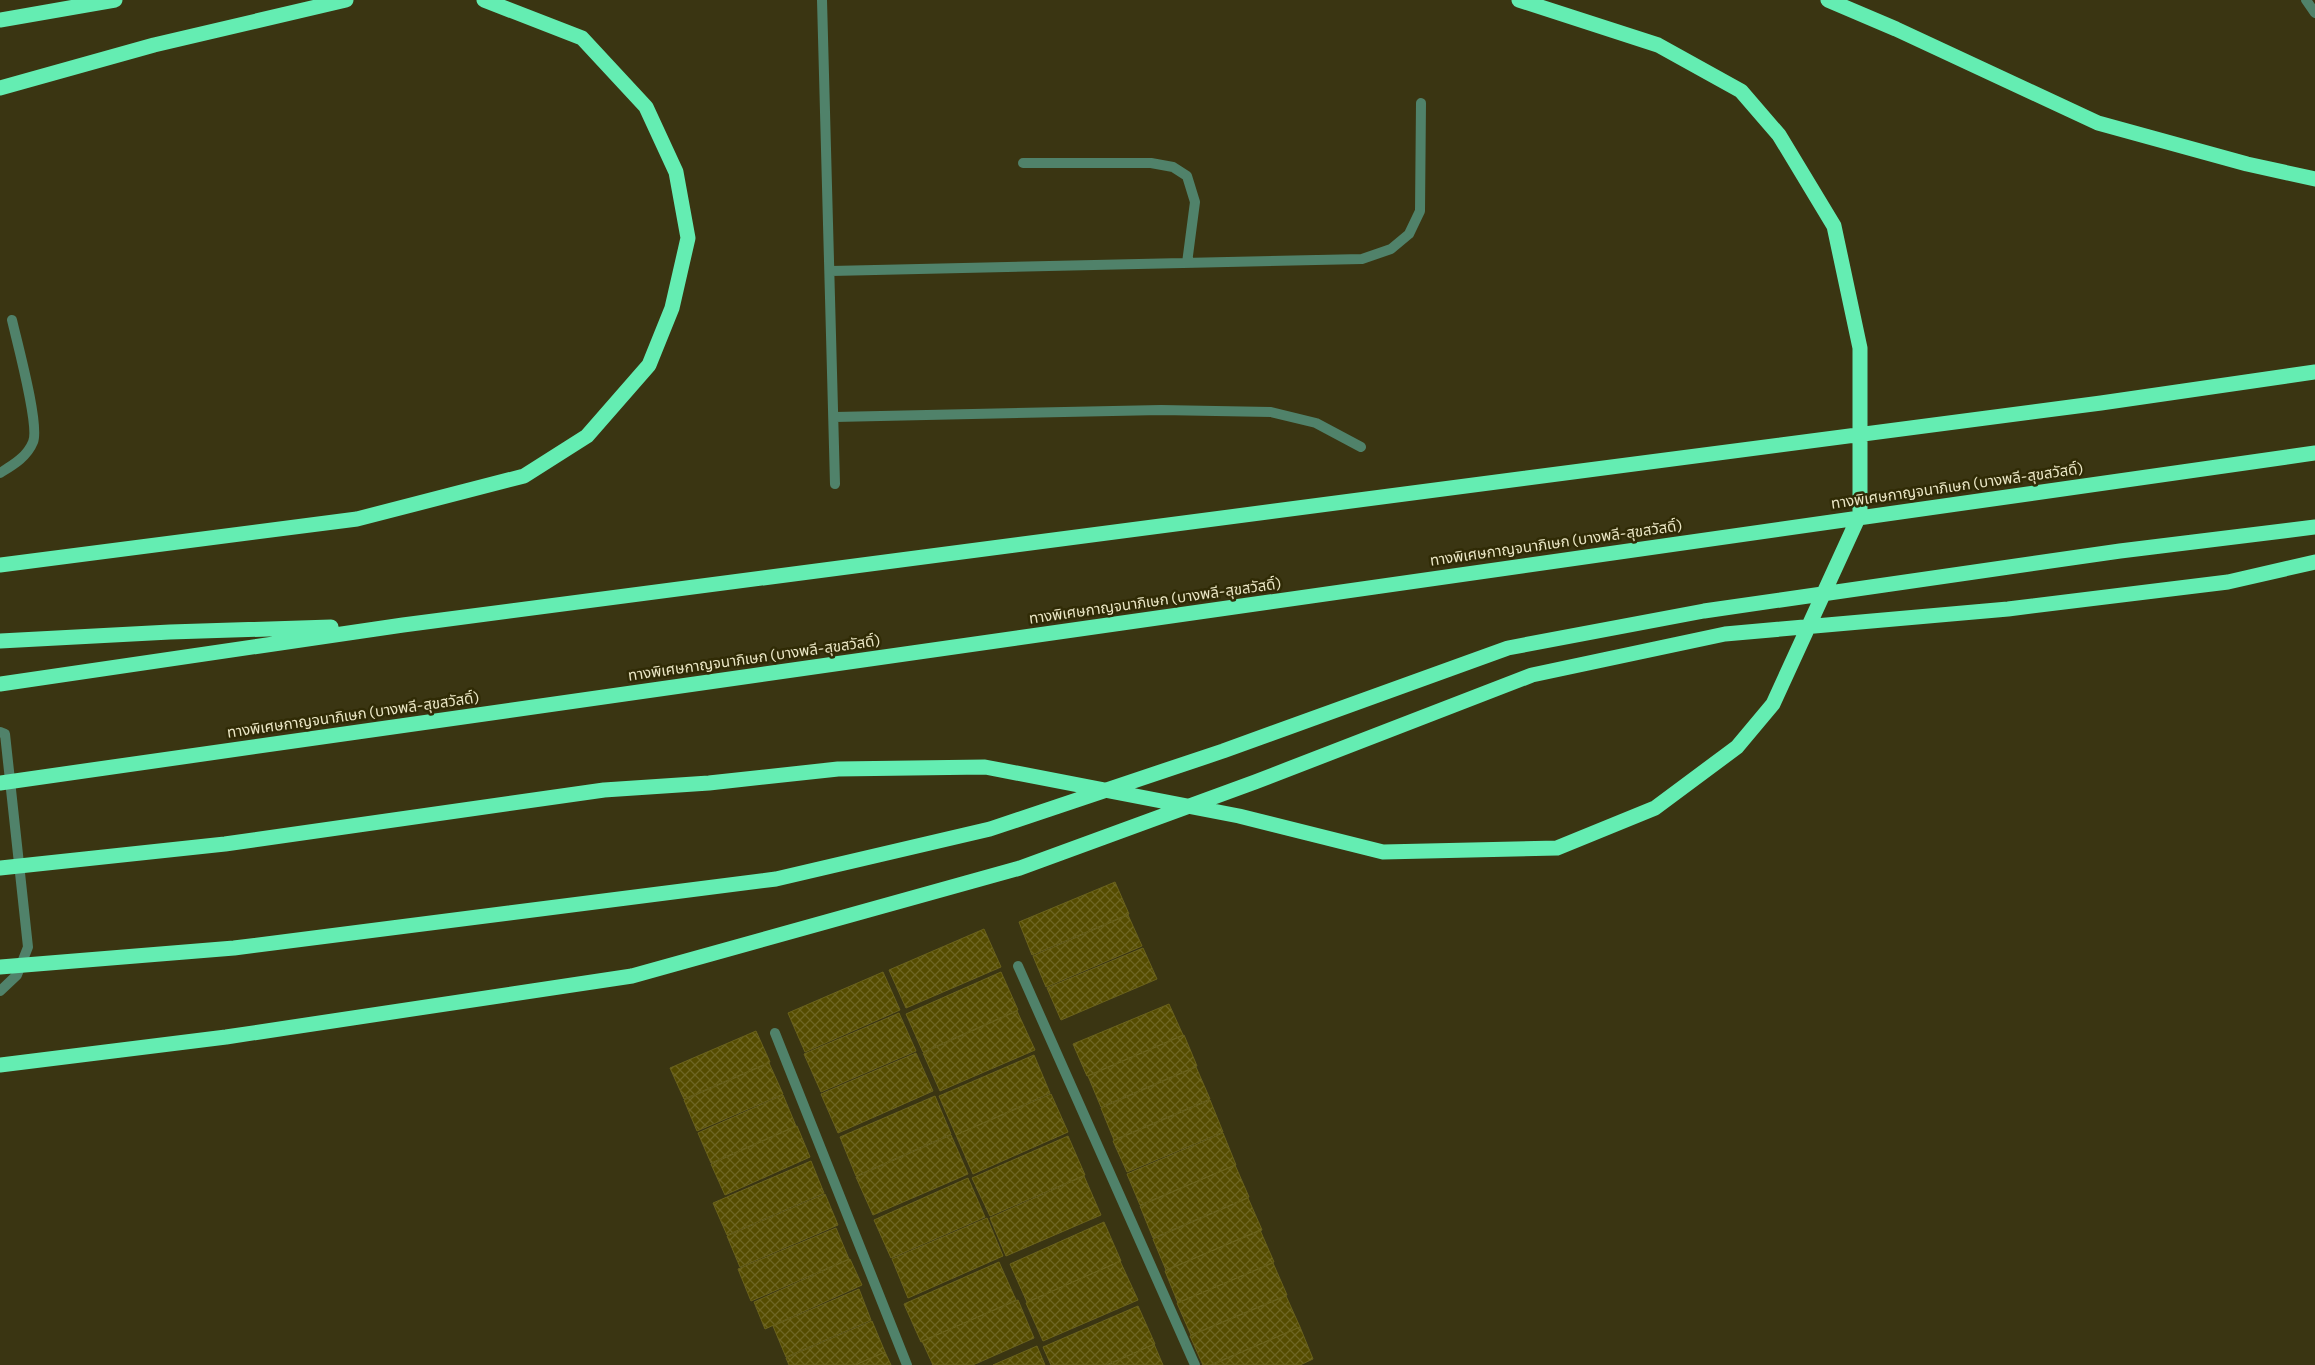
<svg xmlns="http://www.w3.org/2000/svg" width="2315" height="1365" viewBox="0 0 2315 1365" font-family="Commissioner,'Noto Sans Thai',sans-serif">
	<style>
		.building { fill: url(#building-cross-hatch); stroke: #6a621c }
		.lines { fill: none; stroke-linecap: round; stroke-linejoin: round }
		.service { stroke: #50826a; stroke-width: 10 }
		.minor { stroke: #50826a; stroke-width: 10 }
		.motorway { stroke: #64edb2; stroke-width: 15 }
		.labels { text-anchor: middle; stroke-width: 5; stroke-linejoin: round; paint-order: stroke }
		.street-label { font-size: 15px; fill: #eae6c5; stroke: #302b06 }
	</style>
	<defs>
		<pattern id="building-cross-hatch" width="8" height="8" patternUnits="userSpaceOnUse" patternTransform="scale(1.25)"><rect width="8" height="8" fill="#554c00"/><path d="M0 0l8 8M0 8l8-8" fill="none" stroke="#6e6624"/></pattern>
	</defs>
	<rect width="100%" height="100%" fill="#3a3512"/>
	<path class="building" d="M 1115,882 L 1129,914 L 1032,955 L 1019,922 Z
		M 1128,915 L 1142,946 L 1046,987 L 1033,956 Z
		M 984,929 L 1001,967 L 906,1008 L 889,970 Z
		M 1143,948 L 1157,979 L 1061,1020 L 1047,988 Z
		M 883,972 L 900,1010 L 805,1052 L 788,1013 Z
		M 1001,972 L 1018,1010 L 923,1052 L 906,1014 Z
		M 1169,1004 L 1183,1035 L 1087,1076 L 1073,1044 Z
		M 1017,1011 L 1035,1050 L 940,1091 L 923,1053 Z
		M 899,1013 L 916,1051 L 821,1092 L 804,1054 Z
		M 756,1031 L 770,1062 L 684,1099 L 670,1068 Z
		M 1184,1035 L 1197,1066 L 1101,1107 L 1088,1076 Z
		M 916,1053 L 933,1091 L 838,1133 L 821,1094 Z
		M 1034,1055 L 1050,1093 L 956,1135 L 939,1096 Z
		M 769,1063 L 783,1094 L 697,1131 L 684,1100 Z
		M 1196,1067 L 1210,1099 L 1114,1140 L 1101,1108 Z
		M 1051,1094 L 1068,1132 L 973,1174 L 956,1135 Z
		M 783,1095 L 796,1126 L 711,1163 L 698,1133 Z
		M 935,1096 L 951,1134 L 856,1176 L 840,1137 Z
		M 1210,1100 L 1223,1132 L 1127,1172 L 1113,1141 Z
		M 797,1126 L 810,1157 L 725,1195 L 711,1164 Z
		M 1223,1133 L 1236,1165 L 1140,1205 L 1127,1174 Z
		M 951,1135 L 968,1174 L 873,1215 L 856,1177 Z
		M 1068,1136 L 1085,1175 L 990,1216 L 972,1178 Z
		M 811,1161 L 824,1193 L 727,1235 L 713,1203 Z
		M 1235,1165 L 1249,1197 L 1153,1238 L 1140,1206 Z
		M 1084,1176 L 1101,1215 L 1006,1256 L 990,1218 Z
		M 968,1178 L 985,1217 L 891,1258 L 874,1220 Z
		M 825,1194 L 838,1225 L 740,1267 L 727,1236 Z
		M 1248,1198 L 1262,1230 L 1166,1270 L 1153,1239 Z
		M 987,1218 L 1003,1256 L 908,1298 L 892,1259 Z
		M 1104,1222 L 1121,1261 L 1027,1302 L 1010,1264 Z
		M 836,1228 L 849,1259 L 751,1301 L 738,1269 Z
		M 1260,1230 L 1274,1262 L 1178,1303 L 1165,1271 Z
		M 850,1259 L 862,1285 L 765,1329 L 754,1302 Z
		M 1120,1261 L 1138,1300 L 1043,1341 L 1026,1303 Z
		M 999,1262 L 1016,1300 L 921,1342 L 904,1304 Z
		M 1273,1263 L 1287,1295 L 1191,1335 L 1177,1303 Z
		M 859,1289 L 871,1320 L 786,1357 L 773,1326 Z
		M 1286,1296 L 1300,1327 L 1210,1365 L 1203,1365 L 1190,1336 Z
		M 1018,1300 L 1034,1338 L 973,1365 L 933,1365 L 922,1341 Z
		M 1138,1306 L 1155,1344 L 1106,1365 L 1051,1365 L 1043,1347 Z
		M 872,1321 L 885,1352 L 855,1365 L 789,1365 L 786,1358 Z
		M 1300,1327 L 1313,1359 L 1300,1365 L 1212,1365 Z
		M 1154,1344 L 1163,1365 L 1108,1365 Z
		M 1037,1346 L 1045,1365 L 993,1365 Z
		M 885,1352 L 891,1365 L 855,1365 Z"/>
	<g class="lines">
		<path class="service" d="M 822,0 L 835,484
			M 1023,163 L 1151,163 L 1173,167 L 1187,176 L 1195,202 L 1187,263
			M 831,271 L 1362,259 L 1391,249 L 1409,234 L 1420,211 L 1421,103
			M 835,417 L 1161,410 L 1271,412 L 1316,423 L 1361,447
			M 0,473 C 13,465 27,457 33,442 C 40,426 17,342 12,320
			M 0,732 L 5,734 L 28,947 L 17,975 L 0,991"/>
		<path class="minor" d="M 2306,0 L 2315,13
			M 1018,966 L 1195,1365
			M 775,1033 L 907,1365"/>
		<path class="motorway" d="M 1828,0 L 1896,29 L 2098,123 L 2247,164 L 2315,179
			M 0,20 L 115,0
			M 0,88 L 154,45 L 346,0
			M 0,565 L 357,519 L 524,476 L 587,436 L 649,365 L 672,308 L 688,238 L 676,172 L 646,107 L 582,38 L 484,0
			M 0,641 L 170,632 L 331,627
			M 0,684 L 403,625 L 2101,403 L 2315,372
			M 0,783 L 2315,453
			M 0,868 L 225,844 L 604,790 L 709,783 L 838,769 L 985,767 L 1239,816 L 1383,852 L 1557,848 L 1655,808 L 1737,747 L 1773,704 L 1860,514 L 1860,348 L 1834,226 L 1779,135 L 1741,91 L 1658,45 L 1519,0
			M 0,967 L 234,948 L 776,879 L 990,829 L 1223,751 L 1508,648 L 1704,611 L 2120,551 L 2315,527
			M 0,1065 L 226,1037 L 632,976 L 1020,868 L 1255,782 L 1532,675 L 1725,634 L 2008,609 L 2228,582 L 2315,562"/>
	</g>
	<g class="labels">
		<g class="street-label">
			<text transform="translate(1957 486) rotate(-8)" y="5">ทางพิเศษกาญจนาภิเษก (บางพลี-สุขสวัสดิ์)</text>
			<text transform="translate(1556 543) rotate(-8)" y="5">ทางพิเศษกาญจนาภิเษก (บางพลี-สุขสวัสดิ์)</text>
			<text transform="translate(1155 601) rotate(-8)" y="5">ทางพิเศษกาญจนาภิเษก (บางพลี-สุขสวัสดิ์)</text>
			<text transform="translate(754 658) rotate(-8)" y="5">ทางพิเศษกาญจนาภิเษก (บางพลี-สุขสวัสดิ์)</text>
			<text transform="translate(353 715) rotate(-8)" y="5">ทางพิเศษกาญจนาภิเษก (บางพลี-สุขสวัสดิ์)</text>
		</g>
	</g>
</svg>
